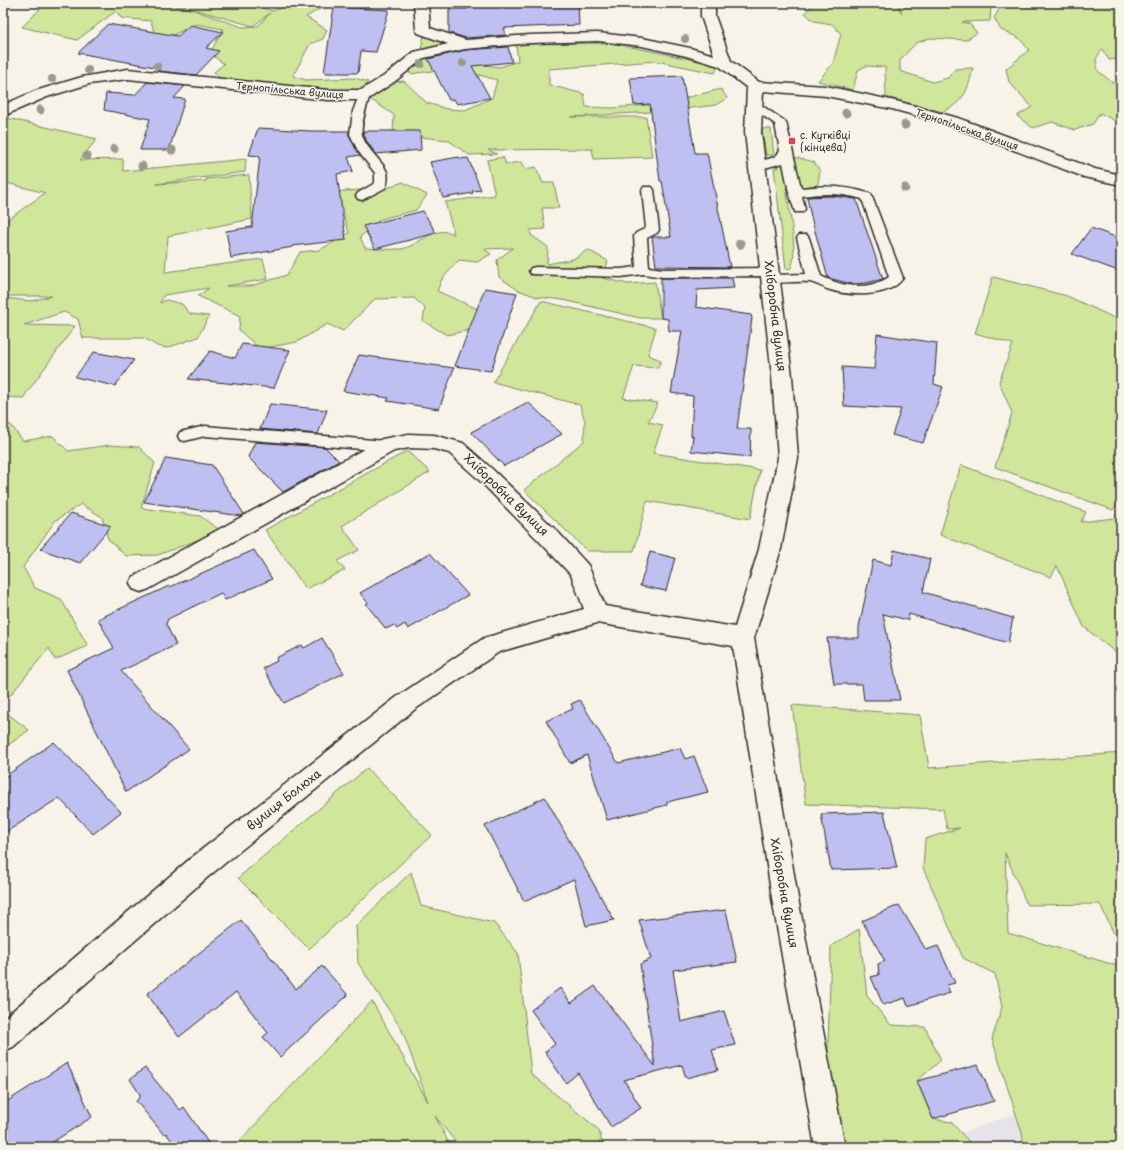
<svg xmlns="http://www.w3.org/2000/svg" width="1124" height="1150" viewBox="0 0 1124 1150" font-family="'Playpen Sans',sans-serif">
	<style>
		.built { fill: #e6e3eb }
		.green { fill: #d0e69b; stroke: #7e8863 }
		.building { fill: #bfbff1; stroke: #2b2b2b }
		.lines { fill: none; stroke-linecap: round; stroke-linejoin: round }
		.service-casing { stroke: #2b2b2b; stroke-width: 3 }
		.minor-casing { stroke: #2b2b2b; stroke-width: 3 }
		.service { fill: #f7f3e8; fill-rule: evenodd }
		.minor { fill: #f7f3e8; fill-rule: evenodd }
		.tree { fill: #99998c }
		.poi-dot { fill: #d1495b; stroke: #f7f3e8; stroke-width: 1.5 }
		.labels { text-anchor: middle; stroke-width: 3; stroke-linejoin: round; paint-order: stroke }
		.far-street-label { font-size: 10px; fill: #2b2b2b; stroke: #f7f3e8 }
		.far-poi-label { font-size: 10px; fill: #2b2b2b; stroke: #f7f3e8; text-anchor: start }
		.street-label { font-size: 12px; fill: #2b2b2b; stroke: #f7f3e8 }
	</style>
	<rect width="100%" height="100%" fill="#f7f3e8"/>
	<filter id="ink" filterUnits="userSpaceOnUse"><feTurbulence type="fractalNoise" baseFrequency=".025" numOctaves="2"/><feDisplacementMap in="SourceGraphic" scale="8" xChannelSelector="R" yChannelSelector="G"/><feConvolveMatrix kernelMatrix="1 2 1 2 8 2 1 2 1" color-interpolation-filters="sRGB"/></filter>
	<g filter="url(#ink)">
		<path class="built" d="M 1081,1091 L 1121,1147 L 921,1147 Z"/>
		<path class="green" d="M 22,3 L 158,3 L 191,9 L 242,27 L 258,26 L 270,13 L 253,26 L 172,3 L 249,3 L 272,11 L 294,3 L 330,3 L 306,17 L 327,30 L 323,39 L 310,44 L 293,76 L 306,80 L 355,78 L 368,82 L 362,91 L 297,87 L 221,79 L 214,72 L 224,64 L 210,53 L 223,29 L 196,24 L 171,36 L 155,36 L 151,21 L 121,18 L 116,11 L 77,40 L 22,27 L 42,7 Z
			M 812,3 L 895,3 L 898,5 L 902,14 L 898,3 L 1121,3 L 1121,59 L 1109,60 L 1102,49 L 1096,59 L 1098,71 L 1113,83 L 1121,83 L 1121,124 L 1100,113 L 1093,124 L 1075,130 L 1052,122 L 1033,128 L 1017,116 L 1032,107 L 1009,82 L 1006,69 L 1029,50 L 1019,38 L 1001,30 L 994,18 L 1000,8 L 1005,6 L 991,6 L 990,21 L 962,22 L 970,24 L 977,33 L 966,40 L 930,38 L 916,43 L 900,60 L 900,71 L 933,82 L 948,78 L 955,69 L 973,68 C 968,91 964,102 942,112 L 886,97 L 885,67 L 866,66 L 858,70 L 853,90 L 818,81 L 833,63 L 841,34 L 832,24 L 814,21 L 805,13 L 812,5 Z
			M 424,35 L 453,44 L 421,50 Z
			M 612,43 L 719,65 L 715,73 L 656,61 L 549,69 L 549,85 L 584,94 L 586,107 L 612,108 L 661,104 L 721,89 L 727,98 L 716,105 L 668,111 L 571,117 L 646,117 L 652,157 L 594,159 L 592,149 L 488,150 L 497,154 L 469,155 L 448,140 L 393,134 L 394,115 L 364,95 L 372,84 L 404,81 L 427,103 L 447,109 L 465,110 L 492,98 L 497,80 L 454,68 L 410,74 L 407,65 L 418,58 L 449,53 L 465,53 L 481,57 L 483,65 L 500,67 L 518,61 L 516,44 Z
			M 7,118 L 97,139 L 80,160 L 123,159 L 123,171 L 246,159 L 245,172 L 156,184 L 206,181 L 206,179 L 249,175 L 252,219 L 168,236 L 165,272 L 263,259 L 268,279 L 226,286 L 251,286 L 287,275 L 300,252 L 320,250 L 349,233 L 343,212 L 316,199 L 332,192 L 387,188 L 403,182 L 427,195 L 416,210 L 381,219 L 360,237 L 365,248 C 377,249 388,250 400,249 C 417,248 433,224 454,234 L 445,202 L 495,195 L 487,160 L 503,157 L 506,164 L 521,162 L 525,169 L 536,167 L 543,183 L 554,183 L 559,208 L 542,208 L 545,229 L 530,230 L 531,235 L 548,247 L 547,264 L 573,259 L 588,250 L 608,261 L 602,278 L 628,284 L 655,282 L 661,318 L 640,318 L 563,300 L 537,297 L 518,290 L 499,277 L 497,260 L 513,248 L 484,249 L 491,254 L 477,262 L 459,260 L 442,279 L 437,291 L 487,313 L 487,326 L 447,335 L 423,321 L 425,308 L 414,298 L 375,299 L 343,331 L 327,324 L 297,342 L 260,349 L 239,330 L 240,316 L 198,296 L 209,288 L 164,295 L 160,303 L 166,300 L 182,304 L 190,314 L 209,316 L 198,337 L 167,348 L 157,346 L 144,338 L 83,338 L 78,319 L 64,312 L 24,325 L 75,326 L 23,398 L 3,397 L 3,298 L 31,301 L 52,296 L 3,296 L 3,223 L 45,193 L 3,182 L 3,151 L 5,149 L 3,148 L 3,120 Z
			M 765,128 L 771,129 L 774,155 L 766,155 L 762,130 Z
			M 782,158 L 799,158 L 814,162 L 820,171 L 818,183 L 816,187 L 796,189 L 786,187 C 788,206 799,253 791,268 L 786,269 L 774,168 L 778,168 L 776,162 Z
			M 993,277 L 1067,296 L 1121,321 L 1121,499 L 1113,510 L 995,467 L 1012,413 L 999,382 L 1013,344 L 975,333 Z
			M 541,301 L 656,328 L 648,355 L 661,360 L 658,368 L 634,366 L 623,398 L 658,403 L 648,422 L 663,425 L 653,453 L 760,470 L 750,519 L 647,501 L 634,551 L 587,551 L 524,490 L 584,441 L 585,421 L 580,405 L 493,382 Z
			M 10,424 L 23,441 L 53,436 L 68,451 L 110,445 L 139,447 L 155,463 L 141,508 L 200,516 L 221,531 L 158,555 L 126,556 L 108,539 L 102,517 L 81,504 L 55,521 L 23,567 L 35,588 L 61,599 L 88,646 L 55,660 L 49,648 L 3,704 L 3,430 Z
			M 407,451 L 430,472 L 342,526 L 359,550 L 337,561 L 345,570 L 306,589 L 265,530 Z
			M 961,465 L 1086,512 L 1081,522 L 1114,518 L 1121,509 L 1121,657 L 1084,627 L 1057,566 L 1051,577 L 940,535 Z
			M 792,705 L 920,715 L 929,768 L 1121,753 L 1121,949 L 1100,904 L 1027,905 L 1005,853 L 1008,933 L 1121,967 L 1121,1147 L 1024,1147 L 1022,1133 L 992,1039 L 1002,1007 L 995,974 L 963,958 L 923,868 L 925,839 L 960,828 L 947,829 L 943,809 L 806,804 Z
			M 3,710 L 29,730 L 3,749 Z
			M 367,768 L 432,835 L 309,949 L 238,878 Z
			M 411,872 L 421,906 L 494,923 L 518,953 L 531,1074 L 599,1130 L 603,1147 L 457,1147 L 457,1144 L 435,1116 L 451,1147 L 234,1147 L 372,1001 L 428,1102 L 402,1030 L 358,963 L 356,926 Z
			M 859,929 L 867,996 L 891,1025 L 925,1027 L 941,1060 L 917,1081 L 933,1119 L 951,1122 L 974,1147 L 845,1147 L 827,1083 L 831,946 Z"/>
		<path class="building" d="M 468,3 L 578,3 L 579,25 L 504,28 L 506,35 L 466,38 L 449,33 L 449,9 L 467,9 Z
			M 334,7 L 389,10 L 376,52 L 361,51 L 358,73 L 324,73 Z
			M 108,24 L 178,36 L 190,25 L 223,32 L 206,48 L 219,51 L 196,75 L 158,71 L 160,68 L 78,53 Z
			M 508,47 L 512,62 L 472,66 L 490,98 L 457,104 L 454,99 L 449,100 L 428,59 L 465,50 Z
			M 682,76 L 695,153 L 707,153 L 730,267 L 656,266 L 652,237 L 671,237 L 662,181 L 660,181 L 650,104 L 634,105 L 630,78 Z
			M 147,82 L 185,86 L 174,98 L 185,99 L 169,150 L 140,150 L 150,119 L 104,110 L 106,93 L 135,95 Z
			M 258,128 L 310,131 L 349,131 L 349,135 L 360,155 L 348,157 L 353,171 L 337,174 L 346,240 L 292,246 L 293,247 L 231,258 L 226,231 L 252,227 L 260,156 L 249,155 Z
			M 363,131 L 420,131 L 421,150 L 376,154 L 366,140 Z
			M 459,157 L 460,159 L 468,158 L 481,190 L 472,191 L 473,193 L 443,198 L 430,162 Z
			M 832,196 L 856,199 L 883,279 L 866,283 L 852,284 L 828,278 L 811,217 L 807,197 Z
			M 423,211 L 436,233 L 375,249 L 363,226 Z
			M 1091,228 L 1121,239 L 1121,272 L 1072,254 Z
			M 661,278 L 732,278 L 734,288 L 697,290 L 696,307 L 751,315 L 752,318 L 737,429 L 751,429 L 750,457 L 691,451 L 693,436 L 691,436 L 693,396 L 671,393 L 682,331 L 669,331 L 668,319 L 661,318 Z
			M 485,288 L 517,293 L 491,371 L 455,366 Z
			M 877,334 L 937,343 L 934,384 L 943,387 L 923,443 L 892,435 L 901,409 L 844,406 L 842,367 L 874,369 Z
			M 242,344 L 290,350 L 274,388 L 188,379 L 210,351 L 235,358 Z
			M 94,352 L 134,360 L 115,386 L 75,377 Z
			M 359,355 L 454,368 L 439,409 L 387,401 L 389,398 L 343,391 Z
			M 528,402 L 562,434 L 504,466 L 471,432 Z
			M 270,404 L 327,410 L 318,434 L 260,429 Z
			M 255,442 L 325,447 L 339,461 L 283,492 L 248,457 Z
			M 166,458 L 212,465 L 244,514 L 241,516 L 144,502 Z
			M 71,513 L 111,526 L 80,563 L 40,549 Z
			M 254,550 L 272,579 L 225,600 L 221,593 L 168,619 L 166,624 L 176,645 L 121,671 L 189,749 L 126,792 L 67,670 L 114,648 L 98,619 L 169,586 L 170,587 Z
			M 894,550 L 930,559 L 923,592 L 1013,618 L 1008,643 L 909,614 L 908,620 L 883,614 L 900,700 L 864,700 L 862,684 L 834,684 L 827,638 L 859,638 L 859,627 L 873,560 L 891,565 Z
			M 650,552 L 675,558 L 666,591 L 640,586 Z
			M 430,553 L 468,595 L 408,629 L 405,624 L 397,629 L 394,625 L 386,629 L 366,604 L 368,603 L 360,593 Z
			M 322,638 L 344,673 L 284,703 L 263,668 L 277,661 L 276,658 L 302,645 L 304,648 Z
			M 580,700 L 618,763 L 680,748 L 685,759 L 694,756 L 708,792 L 667,802 L 667,805 L 607,820 L 587,755 L 570,763 L 546,721 L 573,709 L 571,704 Z
			M 54,742 L 121,812 L 93,834 L 59,798 L 3,834 L 3,778 Z
			M 545,797 L 575,851 L 614,920 L 586,926 L 574,879 L 524,901 L 485,826 Z
			M 884,812 L 897,868 L 831,870 L 821,814 Z
			M 899,905 L 926,950 L 938,946 L 955,983 L 947,985 L 950,993 L 908,1006 L 905,998 L 883,1005 L 871,977 L 879,975 L 878,964 L 885,961 L 862,921 Z
			M 726,910 L 737,962 L 673,970 L 681,1022 L 724,1011 L 735,1045 L 712,1050 L 718,1070 L 686,1078 L 682,1065 L 624,1080 L 641,1108 L 611,1127 L 578,1073 L 566,1083 L 545,1052 L 555,1044 L 531,1010 L 560,988 L 571,1003 L 595,986 L 655,1066 L 640,964 L 651,959 L 639,920 Z
			M 241,920 L 296,989 L 322,966 L 348,995 L 280,1057 L 263,1037 L 268,1033 L 236,992 L 179,1037 L 147,994 Z
			M 67,1063 L 92,1117 L 45,1147 L 3,1147 L 3,1104 Z
			M 978,1065 L 994,1101 L 933,1119 L 917,1081 Z
			M 145,1068 L 180,1110 L 184,1107 L 211,1147 L 176,1147 L 166,1133 L 164,1135 L 136,1101 L 141,1096 L 130,1079 Z"/>
		<g class="lines">
			<defs>
				<path id="service" d="M 364,92 L 368,93 L 370,95 C 367,105 360,126 362,135 C 367,151 382,160 387,172 C 388,176 388,184 385,188 L 362,200 L 358,199 L 356,196 L 358,193 L 375,183 L 375,173 L 358,151 L 350,134 L 353,111 L 360,93 Z
					M 754,102 L 758,103 L 786,122 L 801,188 C 826,185 848,186 871,194 L 903,278 C 889,299 847,296 827,289 C 822,287 816,283 810,282 C 797,281 783,283 770,283 L 765,282 L 763,279 L 765,276 L 663,277 L 643,274 L 621,277 L 531,274 L 529,271 L 531,268 L 536,267 L 621,269 L 636,267 L 634,236 L 636,233 L 646,228 L 642,190 L 644,187 L 652,187 L 654,190 L 659,230 L 657,233 L 647,238 L 649,267 L 663,269 L 769,268 L 774,269 L 776,272 L 774,275 L 806,274 L 797,238 L 799,235 L 807,235 L 809,238 L 821,276 C 842,287 868,291 889,277 L 862,199 C 842,193 823,193 802,196 L 805,209 L 803,212 L 795,212 L 789,193 L 783,163 L 757,170 L 753,169 L 751,166 L 753,163 L 775,157 L 780,151 L 775,124 L 750,107 L 748,105 L 750,103 Z
					M 205,426 L 386,441 L 391,442 L 393,446 L 391,450 L 386,451 L 205,436 L 185,441 L 180,440 L 178,436 L 180,432 Z"/>
				<path id="minor" d="M 414,3 L 428,3 L 430,28 L 466,40 L 530,35 L 598,33 L 642,38 L 690,48 L 714,55 L 701,16 L 701,3 L 715,3 L 715,16 L 731,61 L 759,82 L 826,86 L 900,102 L 958,118 L 1095,169 L 1121,175 L 1121,185 L 1084,177 L 946,124 L 892,109 L 826,96 L 763,91 L 761,132 L 792,376 L 798,458 L 781,549 L 754,638 L 798,898 L 845,1147 L 815,1147 L 772,898 L 733,646 L 597,623 L 499,652 L 414,710 L 209,876 L 13,1047 L 3,1051 L 3,1019 L 191,858 L 398,696 L 484,638 L 584,609 L 571,575 L 542,544 L 476,477 L 449,453 L 434,449 L 409,448 L 394,451 L 149,589 L 141,592 L 133,589 L 130,583 L 133,577 L 382,439 L 409,434 L 434,435 L 463,443 L 490,467 L 558,532 L 588,565 L 605,606 L 735,627 L 759,549 L 778,458 L 772,376 L 745,132 L 747,88 L 719,66 L 686,56 L 642,46 L 598,41 L 530,43 L 465,49 L 424,58 L 394,82 L 370,98 L 364,100 L 328,100 L 128,79 L 89,84 L 47,97 L 3,116 L 3,105 L 35,91 L 82,77 L 128,69 L 328,90 L 361,90 L 384,76 L 414,52 L 448,44 L 418,33 L 416,30 Z"/>
			</defs>
			<use href="#service" class="service-casing"/>
			<use href="#minor" class="minor-casing"/>
			<use href="#service" class="service"/>
			<use href="#minor" class="minor"/>
		</g>
		<g class="tree">
			<circle cx="685" cy="39" r="4"/>
			<circle cx="463" cy="63" r="4"/>
			<circle cx="421" cy="64" r="4"/>
			<circle cx="157" cy="66" r="4"/>
			<circle cx="88" cy="70" r="4"/>
			<circle cx="52" cy="79" r="4"/>
			<circle cx="40" cy="110" r="4.5"/>
			<circle cx="846" cy="113" r="4.5"/>
			<circle cx="905" cy="125" r="4.5"/>
			<circle cx="114" cy="149" r="4.5"/>
			<circle cx="172" cy="150" r="4.5"/>
			<circle cx="87" cy="156" r="4.5"/>
			<circle cx="142" cy="166" r="4.5"/>
			<circle cx="905" cy="188" r="4.5"/>
			<circle cx="740" cy="244" r="5"/>
		</g>
	</g>
	<rect class="poi-dot" x="788" y="137" width="8" height="8" rx="2"/>
	<g class="labels">
		<g class="far-street-label">
			<text transform="translate(290 90) rotate(5)" y="4">Тернопільська вулиця</text>
			<text transform="translate(967 129) rotate(19)" y="4">Тернопільська вулиця</text>
		</g>
		<g class="far-poi-label">
			<text x="800" y="139">с. Кутківці<tspan x="800" dy="12">(кінцева)</tspan></text>
		</g>
		<g class="street-label">
			<text transform="translate(775 316) rotate(83)" y="4">Хліборобна вулиця</text>
			<text transform="translate(506 495) rotate(44)" y="4">Хліборобна вулиця</text>
			<text transform="translate(284 800) rotate(-38)" y="4">вулиця Болюха</text>
			<text transform="translate(784 893) rotate(80)" y="4">Хліборобна вулиця</text>
		</g>
	</g>
	<rect width="1124" height="1150" fill="none" stroke="#f7f3e8" stroke-width="16"/>
	<rect x="8" y="8" width="1108" height="1134" fill="none" stroke="#2b2b2b" stroke-width="1.5" filter="url(#ink)"/>
</svg>
